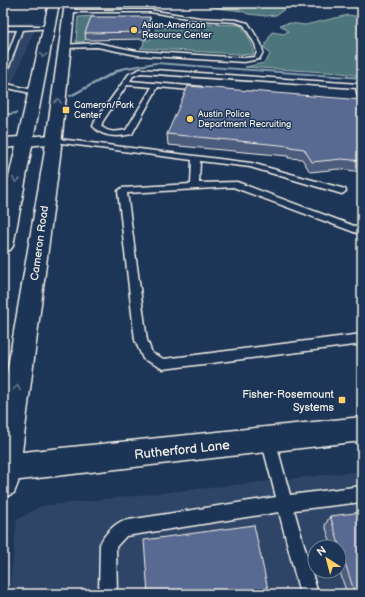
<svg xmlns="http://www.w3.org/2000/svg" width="365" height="597" viewBox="0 0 365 597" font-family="'Balsamiq Sans',sans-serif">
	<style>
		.built { fill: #2f4568; fill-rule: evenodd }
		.green { fill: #4d767b; stroke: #a0b4b2 }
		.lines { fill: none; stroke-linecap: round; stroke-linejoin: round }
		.stream { fill: #8ca3b3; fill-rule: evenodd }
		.service-casing { stroke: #f4f1e8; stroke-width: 3 }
		.minor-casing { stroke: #f4f1e8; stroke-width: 3 }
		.tertiary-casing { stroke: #f4f1e8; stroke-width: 3 }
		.secondary-casing { stroke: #f4f1e8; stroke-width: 3 }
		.service { fill: #1d3557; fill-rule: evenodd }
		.minor { fill: #1d3557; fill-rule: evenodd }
		.tertiary { fill: #1d3557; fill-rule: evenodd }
		.secondary { fill: #1d3557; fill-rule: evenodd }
		.wall { fill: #4c5b7d; stroke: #f4f1e8 }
		.shaded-wall { fill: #3e4a66; stroke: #f4f1e8 }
		.building { fill: #586a91; stroke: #f4f1e8 }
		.oneway { stroke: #68778a }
		.poi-dot { fill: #ffd166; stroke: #1d3557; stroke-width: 1.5 }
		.labels { text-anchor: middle; stroke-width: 3; stroke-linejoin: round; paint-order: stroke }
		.far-poi-label { font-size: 9px; fill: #f4f1e8; stroke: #1d3557; text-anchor: start }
		.street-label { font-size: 11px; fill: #f4f1e8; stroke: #1d3557 }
		.poi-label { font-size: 11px; fill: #f4f1e8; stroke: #1d3557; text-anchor: end }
		.near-street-label { font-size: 13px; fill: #f4f1e8; stroke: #1d3557 }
	</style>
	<rect width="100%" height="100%" fill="#1d3557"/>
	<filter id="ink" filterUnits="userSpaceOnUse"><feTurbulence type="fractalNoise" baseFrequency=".025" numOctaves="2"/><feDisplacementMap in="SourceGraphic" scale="8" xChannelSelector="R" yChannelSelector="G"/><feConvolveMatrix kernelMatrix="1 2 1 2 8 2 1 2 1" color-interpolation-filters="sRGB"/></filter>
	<g filter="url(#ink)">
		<path class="built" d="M 38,22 L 3,105 L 3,24 Z
			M 362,471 L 362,594 L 9,594 L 17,520 L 41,506 ZM 315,547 L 339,547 L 339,571 L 315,571 Z"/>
		<path class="green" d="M 197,3 L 312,3 L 313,4 L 288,7 L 276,15 L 266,16 L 248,14 L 242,11 L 218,8 Z
			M 348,15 L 362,17 L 362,74 L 360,76 L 341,73 L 245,67 L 264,63 L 270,55 L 264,47 L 272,32 L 284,34 L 288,31 L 280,25 L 290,23 L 305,25 Z
			M 93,16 L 84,42 L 76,42 L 78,17 Z
			M 182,22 L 198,24 L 241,25 C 246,33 255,45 253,55 L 140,48 L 143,46 L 144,40 L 150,40 L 151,38 L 154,38 L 156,26 L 166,27 L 183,23 Z"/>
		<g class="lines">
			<path class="stream" d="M 156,62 L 362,77 L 362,79 L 156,64 L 122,70 L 71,97 L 68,96 L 120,68 Z
				M 16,112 L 17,112 L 17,114 L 3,116 L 3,114 Z"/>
			<defs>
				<path id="service" d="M 68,10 L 150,10 L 199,18 L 236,20 L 248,23 L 261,44 L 263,52 L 259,59 L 244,62 L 137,55 L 97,47 L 64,48 L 62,45 L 97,43 L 137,51 L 244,58 L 255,57 L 257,52 L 255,44 L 244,25 L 236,22 L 199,20 L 150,12 L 66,12 Z
					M 3,26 L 49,26 L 52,28 L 22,30 L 6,75 L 3,77 L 3,67 L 17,30 L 3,30 Z
					M 140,69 L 359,84 L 362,86 L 362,103 L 359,101 L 356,88 L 141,73 L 133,76 L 130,81 L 201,87 L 204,89 L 201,91 L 158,87 L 132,134 C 118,137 103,138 93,126 L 95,121 L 129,74 ZM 127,85 L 152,87 L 126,130 C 117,132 108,133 101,126 L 103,121 Z
					M 3,83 L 37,91 L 38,92 L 35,94 L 3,87 Z
					M 51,138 L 251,163 L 345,189 L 346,191 L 342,194 L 250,167 L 200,161 L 199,183 L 237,182 L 362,229 L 362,235 L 233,187 L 127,193 L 147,340 L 152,353 L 164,359 L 362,334 L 362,344 L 163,369 L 143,359 L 135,340 L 118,191 L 122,188 L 191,184 L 192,160 L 54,142 L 50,140 Z
					M 268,433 L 273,434 L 275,439 L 290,495 L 362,486 L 362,502 L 294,510 L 318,594 L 300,594 L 279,512 L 126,536 L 116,547 L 117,594 L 99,594 L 100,544 C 104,535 113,525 122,521 L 276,497 L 261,439 L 263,434 Z"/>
				<path id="minor" d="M 54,135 L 59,137 L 62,140 L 59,143 L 3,148 L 3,138 Z"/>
				<path id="tertiary" d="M 362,417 L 362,441 L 3,482 L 3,454 Z"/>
				<path id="secondary" d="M 49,3 L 59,3 L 13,246 L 10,250 L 3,252 L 3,203 Z
					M 65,3 L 75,3 L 60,156 L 18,483 L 14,493 L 3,498 L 3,396 L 44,156 Z"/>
			</defs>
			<use href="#service" class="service-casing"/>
			<use href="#minor" class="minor-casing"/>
			<use href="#tertiary" class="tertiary-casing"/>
			<use href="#secondary" class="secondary-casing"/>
			<use href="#service" class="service"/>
			<use href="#minor" class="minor"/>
			<use href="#tertiary" class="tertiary"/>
			<use href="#secondary" class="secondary"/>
		</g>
		<path class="wall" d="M 150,23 L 148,37 L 146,39 L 86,40 L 85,33 Z
			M 362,100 L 362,172 L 339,169 L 310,172 L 302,159 L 288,158 L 288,156 L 168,145 L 167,134 Z
			M 330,516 L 362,594 L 347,594 L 339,569 L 339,547 L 332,547 L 325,525 Z"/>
		<path class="shaded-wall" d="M 150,17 L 150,23 L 148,37 L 146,39 L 146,32 Z"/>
		<path class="building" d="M 91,17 L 150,17 L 148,30 L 146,32 L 85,33 Z
			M 188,86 L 362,100 L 362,161 L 342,159 L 312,162 L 304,149 L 290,147 L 290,146 L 167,134 Z
			M 362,512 L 362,594 L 355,594 L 330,516 Z
			M 254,525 L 269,594 L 148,594 L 144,540 Z"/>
		<defs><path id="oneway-chevron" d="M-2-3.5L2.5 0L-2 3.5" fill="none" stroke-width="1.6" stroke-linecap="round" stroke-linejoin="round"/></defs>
		<g class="oneway">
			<use href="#oneway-chevron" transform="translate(43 55) rotate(102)"/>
			<use href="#oneway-chevron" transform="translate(58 101) rotate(-84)"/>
			<use href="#oneway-chevron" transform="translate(16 180) rotate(102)"/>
			<use href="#oneway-chevron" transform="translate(17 388) rotate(-82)"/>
		</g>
	</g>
	<g class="poi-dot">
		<circle cx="134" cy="30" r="4"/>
		<rect x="62" y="106" width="8" height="8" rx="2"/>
		<circle cx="190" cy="119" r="4"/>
		<rect x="338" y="396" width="8" height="8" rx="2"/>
	</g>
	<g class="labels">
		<g class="far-poi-label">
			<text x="142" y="28">Asian-American<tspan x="142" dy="10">Resource Center</tspan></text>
			<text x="74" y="108">Cameron/Park<tspan x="74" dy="10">Center</tspan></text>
			<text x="198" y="117">Austin Police<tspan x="198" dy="10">Department Recruiting</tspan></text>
		</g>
		<g class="street-label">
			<text transform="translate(39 243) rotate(-82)" y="4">Cameron Road</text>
		</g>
		<g class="poi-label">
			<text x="334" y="398">Fisher-Rosemount<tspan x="334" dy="13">Systems</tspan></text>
		</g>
		<g class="near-street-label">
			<text transform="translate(182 449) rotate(-6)" y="5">Rutherford Lane</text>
		</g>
	</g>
	<rect width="365" height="597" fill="none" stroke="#1d3557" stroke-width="16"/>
	<rect x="8" y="8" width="349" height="581" fill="none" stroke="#f4f1e8" stroke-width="1.5" filter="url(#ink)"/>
	<g transform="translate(327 559) rotate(324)"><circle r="19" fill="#1d3557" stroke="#738091"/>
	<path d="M0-3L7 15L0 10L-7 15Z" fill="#ffd166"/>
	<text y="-6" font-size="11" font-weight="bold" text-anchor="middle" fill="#f4f1e8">N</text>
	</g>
</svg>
